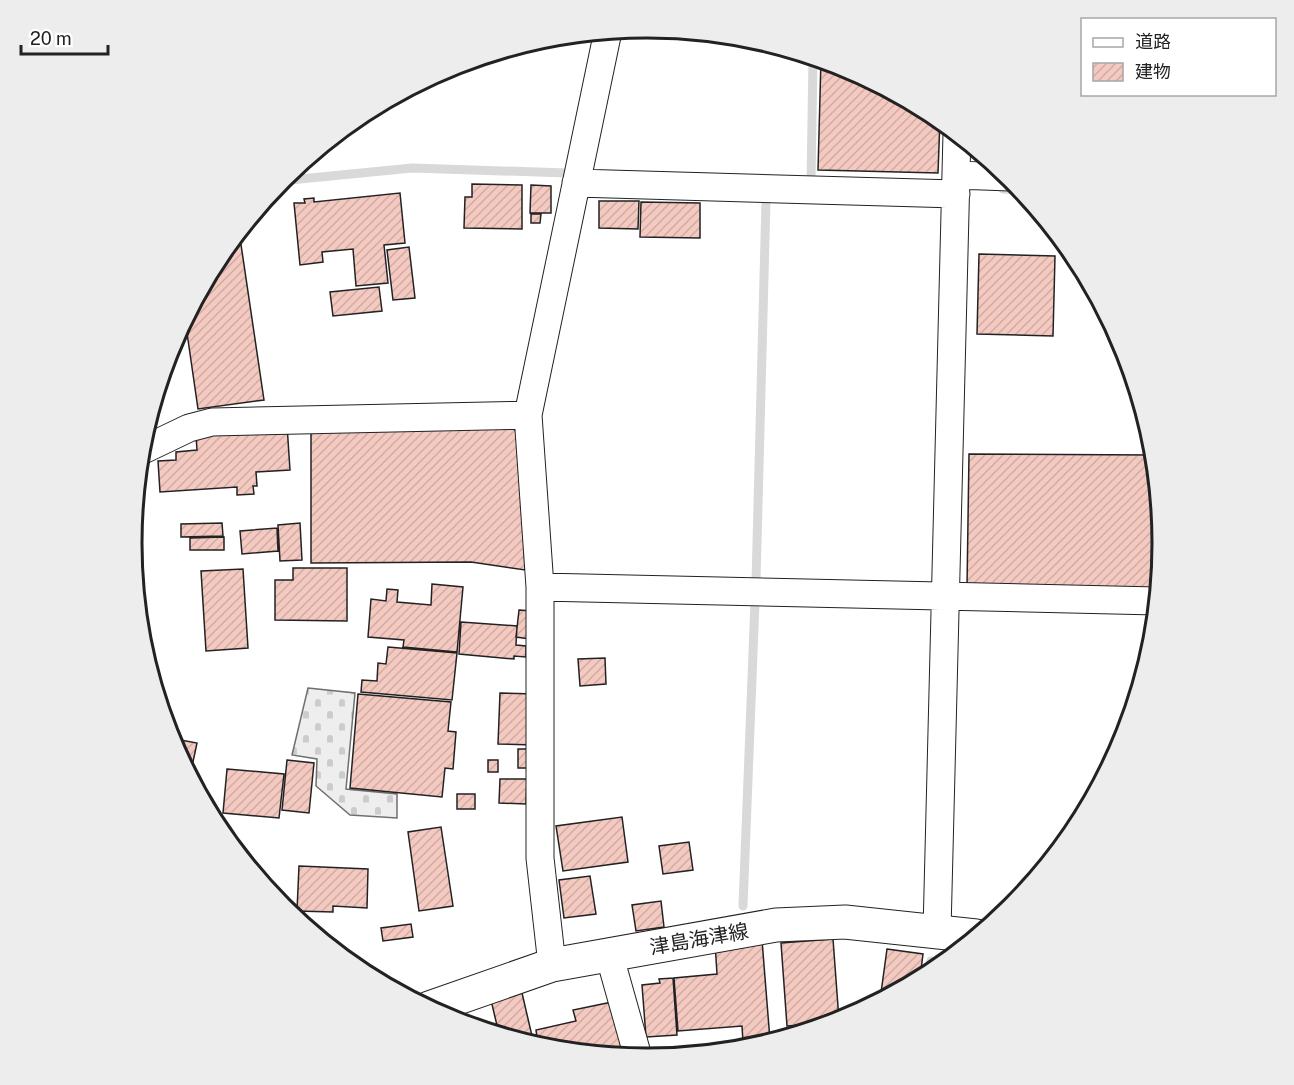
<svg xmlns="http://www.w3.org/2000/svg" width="1294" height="1085" viewBox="0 0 1294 1085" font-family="'Public Sans','Noto Sans JP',sans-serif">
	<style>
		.cemetery { fill: url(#cemetery-stones); stroke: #6f6f6f; stroke-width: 1.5 }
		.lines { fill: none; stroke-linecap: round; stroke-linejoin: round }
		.stream { stroke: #d9d9d9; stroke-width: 9 }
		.building { fill: url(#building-hatch); stroke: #222; stroke-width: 1.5 }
		.minor-casing { stroke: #222; stroke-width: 29 }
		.secondary-casing { stroke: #222; stroke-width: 35 }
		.minor { stroke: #fff; stroke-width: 27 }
		.secondary { stroke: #fff; stroke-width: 33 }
		.labels { text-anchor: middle; stroke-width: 4.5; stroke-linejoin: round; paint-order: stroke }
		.street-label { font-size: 20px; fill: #222; stroke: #fff }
		.rim { fill: none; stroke: #222; stroke-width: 3 }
	</style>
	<defs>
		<pattern id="cemetery-stones" width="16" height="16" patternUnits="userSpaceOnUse" patternTransform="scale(1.5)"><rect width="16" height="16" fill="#eee"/><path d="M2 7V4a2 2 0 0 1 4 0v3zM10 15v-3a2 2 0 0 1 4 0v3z" fill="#ccc"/></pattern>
		<pattern id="building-hatch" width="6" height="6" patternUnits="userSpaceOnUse" patternTransform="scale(1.5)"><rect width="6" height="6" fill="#f3c9c0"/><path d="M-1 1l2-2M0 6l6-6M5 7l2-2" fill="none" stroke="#d0aca5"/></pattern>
	</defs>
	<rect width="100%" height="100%" fill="#fff"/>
	<path class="cemetery" d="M 308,688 L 355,693 L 346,789 L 397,794 L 397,818 L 350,815 L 316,786 L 317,759 L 292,755 Z"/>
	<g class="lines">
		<path class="stream" d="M 280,181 L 412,168 L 567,173
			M 811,182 L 813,57
			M 1003,189 L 1021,190
			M 756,581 L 766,201
			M 743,906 L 755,602
			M 929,973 L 931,961"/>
	</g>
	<path class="building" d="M 821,59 L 845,66 L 940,119 L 938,173 L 818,170 Z
		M 472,184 L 522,185 L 522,229 L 464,228 L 465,197 L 472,197 Z
		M 531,185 L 551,186 L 551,213 L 530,213 Z
		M 400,193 L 405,243 L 384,245 L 388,283 L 356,286 L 353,249 L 322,252 L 323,262 L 300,265 L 294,203 L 305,203 L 304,199 L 314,198 L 314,202 Z
		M 599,201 L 639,201 L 638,229 L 599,228 Z
		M 641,202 L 700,203 L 700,238 L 640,237 Z
		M 531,214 L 541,214 L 540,223 L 531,223 Z
		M 239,231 L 264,400 L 198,409 L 185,319 L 219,256 Z
		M 409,247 L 415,298 L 393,300 L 387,250 Z
		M 979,254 L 1055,256 L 1053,336 L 977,334 Z
		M 379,287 L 382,311 L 333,316 L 330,292 Z
		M 287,425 L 290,470 L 256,472 L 257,486 L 253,486 L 254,494 L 237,495 L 237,487 L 160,492 L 158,461 L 176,460 L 176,452 L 197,450 L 196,436 Z
		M 508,425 L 520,434 L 525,570 L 471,562 L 311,563 L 311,426 Z
		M 969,454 L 1154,455 L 1162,543 L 1158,589 L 967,587 Z
		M 222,523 L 223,536 L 181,537 L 181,524 Z
		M 300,523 L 302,560 L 280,561 L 278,525 Z
		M 277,528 L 278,551 L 242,554 L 240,531 Z
		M 224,537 L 224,550 L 190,550 L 190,538 Z
		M 293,568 L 347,568 L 347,621 L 275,620 L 275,580 L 293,580 Z
		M 243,569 L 248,648 L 206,651 L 201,571 Z
		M 432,584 L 463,587 L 457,652 L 403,647 L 404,640 L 368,637 L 371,599 L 386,601 L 387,589 L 398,590 L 397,602 L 431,605 Z
		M 519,610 L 532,611 L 530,639 L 516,637 Z
		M 461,622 L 517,626 L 516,645 L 526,646 L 526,657 L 514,656 L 514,659 L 459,654 Z
		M 388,647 L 457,653 L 452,700 L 361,692 L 362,680 L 377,681 L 378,663 L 386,664 Z
		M 605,658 L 606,684 L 580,686 L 578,659 Z
		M 500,693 L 535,694 L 534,745 L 498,744 Z
		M 358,694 L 451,702 L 448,731 L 456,732 L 453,769 L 445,768 L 442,797 L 350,788 Z
		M 170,738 L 197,743 L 190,776 L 171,739 Z
		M 518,749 L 534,749 L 533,768 L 518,768 Z
		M 287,760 L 314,763 L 309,813 L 282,810 Z
		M 488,760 L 498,760 L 498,772 L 488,772 Z
		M 227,769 L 284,774 L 279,818 L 223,813 Z
		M 500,779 L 527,779 L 526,804 L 499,803 Z
		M 457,794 L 475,794 L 475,809 L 457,809 Z
		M 622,817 L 628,862 L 563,871 L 556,826 Z
		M 441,827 L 453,906 L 419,911 L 408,832 Z
		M 689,842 L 693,870 L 663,874 L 659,846 Z
		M 299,866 L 368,869 L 367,908 L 333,906 L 333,912 L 297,911 Z
		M 590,876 L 596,914 L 564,918 L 559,880 Z
		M 661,901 L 664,927 L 636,931 L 632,905 Z
		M 411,924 L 413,937 L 383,941 L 381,928 Z
		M 833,939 L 839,1020 L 829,1023 L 787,1026 L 781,943 Z
		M 762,940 L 770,1040 L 743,1042 L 742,1026 L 678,1031 L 674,978 L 717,974 L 715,943 Z
		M 887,949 L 923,954 L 920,978 L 880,1000 Z
		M 673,978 L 677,1035 L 646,1037 L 642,985 L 660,983 L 659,979 Z
		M 522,993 L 532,1036 L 517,1039 L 499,1034 L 491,1000 Z
		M 617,1001 L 629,1056 L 546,1048 L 532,1044 L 530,1038 L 537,1037 L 536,1030 L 576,1021 L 573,1010 Z"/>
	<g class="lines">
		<defs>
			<path id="minor" d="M 956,175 L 1010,177
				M 576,183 L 956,194
				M 141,451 L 189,428 L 212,422 L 528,415
				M 540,587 L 1157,601
				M 937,931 L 957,133
				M 609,954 L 638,1057
				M 552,965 L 540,858 L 540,587 L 528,415 L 608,31"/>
			<path id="secondary" d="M 429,1008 L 552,965 L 776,925 L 845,922 L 976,936"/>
		</defs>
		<use href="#minor" class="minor-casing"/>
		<use href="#secondary" class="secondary-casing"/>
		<use href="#minor" class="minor"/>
		<use href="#secondary" class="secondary"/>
	</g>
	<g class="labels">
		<g class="street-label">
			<text transform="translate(699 939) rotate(-10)" y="7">津島海津線</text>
		</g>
	</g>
	<path d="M0 0H1294V1085H0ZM142 543a505 505 0 1 1 1010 0a505 505 0 1 1-1010 0Z" fill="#ededed" fill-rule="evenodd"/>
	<path class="rim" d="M142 543a505 505 0 1 1 1010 0a505 505 0 1 1-1010 0Z"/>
	<rect x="1081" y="18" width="195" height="78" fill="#ffffff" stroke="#a7a7a7" stroke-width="1.5"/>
	<rect x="1093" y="38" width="30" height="9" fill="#ffffff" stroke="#a7a7a7" stroke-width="1.5"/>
	<text x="1135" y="48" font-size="18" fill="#222222">道路</text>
	<rect x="1093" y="63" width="30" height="18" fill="url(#building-hatch)" stroke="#a7a7a7" stroke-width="1.5"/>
	<text x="1135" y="78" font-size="18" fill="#222222">建物</text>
	<path d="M21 45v9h87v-9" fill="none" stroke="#222222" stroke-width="3"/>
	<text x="30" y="45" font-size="18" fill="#222222" stroke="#ffffff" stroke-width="4.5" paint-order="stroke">20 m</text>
</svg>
